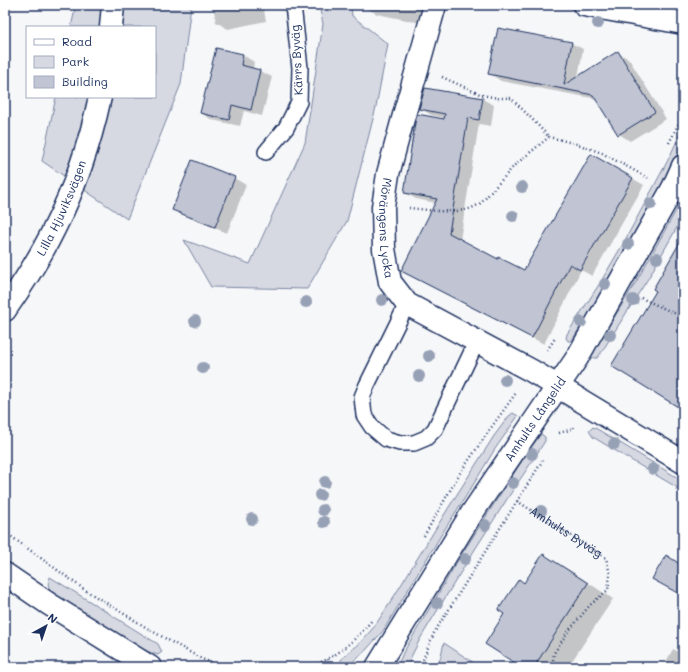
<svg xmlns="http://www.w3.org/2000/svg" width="688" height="672" viewBox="0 0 688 672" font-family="Mali,sans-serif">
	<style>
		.green { fill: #d6d9e2; stroke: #7884a0 }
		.shadow { fill: #0003 }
		.building { fill: #c0c4d3; stroke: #1b2f5e }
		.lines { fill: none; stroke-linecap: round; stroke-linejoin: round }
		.service-casing { stroke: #1b2f5e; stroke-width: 18 }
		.minor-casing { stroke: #1b2f5e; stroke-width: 25 }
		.path { stroke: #1b2f5e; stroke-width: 2.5; stroke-dasharray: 1 3; stroke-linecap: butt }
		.service { stroke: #fff; stroke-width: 15 }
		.minor { stroke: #fff; stroke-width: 22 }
		.tree { fill: #97a1b6 }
		.labels { text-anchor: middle; stroke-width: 3; stroke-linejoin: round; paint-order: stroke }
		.street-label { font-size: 12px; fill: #1b2f5e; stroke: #fff }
	</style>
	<rect width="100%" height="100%" fill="#f6f7f9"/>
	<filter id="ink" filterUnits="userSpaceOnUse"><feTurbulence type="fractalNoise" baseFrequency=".025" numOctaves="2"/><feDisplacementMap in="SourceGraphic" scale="8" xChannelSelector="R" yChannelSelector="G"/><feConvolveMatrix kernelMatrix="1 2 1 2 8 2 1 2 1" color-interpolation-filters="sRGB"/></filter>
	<g filter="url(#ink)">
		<path class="green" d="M 76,5 L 191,5 L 181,84 L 127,219 L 42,161 L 56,97 L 155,97 L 155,27 L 71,27 Z
			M 319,5 L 351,5 L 352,16 L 388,44 L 376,107 L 347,221 L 307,289 L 211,287 L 184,240 L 250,264 L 305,143 L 323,24 Z
			M 683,128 L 683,148 L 674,166 L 605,290 L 572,340 L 570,341 L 568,341 L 566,338 L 567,334 L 600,283 L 624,242 L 667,162 Z
			M 683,198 L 683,216 L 675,231 L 649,277 L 601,353 L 597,358 L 594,358 L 591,357 L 594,350 L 636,282 Z
			M 513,413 L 518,416 L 495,449 L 473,485 L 443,532 L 383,631 L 366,650 L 349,665 C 346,667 343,668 340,666 L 341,660 L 347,653 L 358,645 L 374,627 L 390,603 L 449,507 L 494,436 L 509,416 Z
			M 593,427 L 597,429 L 683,481 L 683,491 L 644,468 L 593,437 L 589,431 Z
			M 541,434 L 545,437 L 545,441 C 529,467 511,492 495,518 C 469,558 445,598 420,639 L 411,657 L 408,667 L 397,667 L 403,653 L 463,552 L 527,453 Z
			M 50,577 L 99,607 L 116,618 L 158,644 L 162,652 L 158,655 C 143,651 130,642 116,634 C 94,621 73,607 52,593 C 48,588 47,583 50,577 Z
			M 444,643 L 480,667 L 438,667 Z"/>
		<path class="shadow" d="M 213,5 L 263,5 L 266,21 L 228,29 L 216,22 Z
			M 366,5 L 430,5 L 426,24 L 377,14 L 366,8 Z
			M 571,43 L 583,49 L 578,77 L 618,53 L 629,59 L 666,119 L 630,141 L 619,134 L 597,99 L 501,81 L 490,74 Z
			M 243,55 L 254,62 L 253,69 L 260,71 L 272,77 L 262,116 L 244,111 L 240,126 L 212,120 L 201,113 Z
			M 482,99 L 494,105 L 491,126 L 479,124 L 460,240 L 498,260 L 525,272 L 591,155 L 644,185 L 592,276 L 581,270 L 544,344 L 413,277 L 436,203 L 416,199 L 405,193 L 445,120 L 445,118 L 431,115 L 420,108 Z
			M 234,178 L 246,185 L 227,233 L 185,216 L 174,210 Z
			M 544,555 L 569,570 L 613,599 L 568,667 L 523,667 L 525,584 Z
			M 683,648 L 683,667 L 663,667 L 673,649 L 681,653 Z"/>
		<path class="building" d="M 498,28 L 572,42 L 564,85 L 618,51 L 655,112 L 618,135 L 593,95 L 488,74 Z
			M 216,48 L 243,54 L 241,65 L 260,70 L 251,110 L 232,105 L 229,120 L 200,113 Z
			M 425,88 L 483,98 L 479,120 L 468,118 L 449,233 L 498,259 L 498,257 L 524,270 L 591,154 L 633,178 L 580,270 L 570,264 L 532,338 L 401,271 L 437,199 L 404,193 L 415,123 L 417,114 L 444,119 L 445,114 L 419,109 Z
			M 192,160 L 235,177 L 215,227 L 172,210 Z
			M 683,237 L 683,410 L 611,366 L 656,291 L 653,289 Z
			M 543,554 L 588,583 L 534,667 L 521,667 L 485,644 L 504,614 L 498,610 L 519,579 L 524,583 Z
			M 666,555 L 683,566 L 683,596 L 652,579 Z"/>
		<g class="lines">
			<defs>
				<path id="service" d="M 266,152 L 286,128 L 299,102 L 300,68 L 293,5
					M 407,304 L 367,385 L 362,397 L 364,415 L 372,427 L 386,439 L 400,443 L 414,443 L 426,438 L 435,429 L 477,341"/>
				<g id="minor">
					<path id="s2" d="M 435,5 L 418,66 L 404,115 L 388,174 L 383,207 L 384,249 L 390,282 L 407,304 L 532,371 L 683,462"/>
					<path d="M 584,5 L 683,23"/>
					<path d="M 111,27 L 113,5"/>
					<path id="s3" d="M 5,310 C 23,284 40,258 54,229 C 75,188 90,143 100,97"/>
					<path d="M 5,574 L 49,604 L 150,667"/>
					<path id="s4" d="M 377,667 L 472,513 L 577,358 L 673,188 L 683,166"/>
				</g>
			</defs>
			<use href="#service" class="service-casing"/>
			<use href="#minor" class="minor-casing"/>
			<g class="path">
				<path d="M 442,77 L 482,95 L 498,98 L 511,98 L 532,119 L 549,137"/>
				<path d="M 669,143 L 683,115"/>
				<path d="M 409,208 C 432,210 464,217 482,202 L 515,165 L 549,137 L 577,144 L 602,153 L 648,178"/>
				<path d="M 641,298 L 683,317"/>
				<path d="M 547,350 L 556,337"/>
				<path d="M 559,433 L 573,429 L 574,427"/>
				<path d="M 676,489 L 683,493"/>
				<path id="s1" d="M 517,501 L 606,558 L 610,574 L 608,590 L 590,605 L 567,633 L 554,653 L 552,667"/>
				<path d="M 5,532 L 85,590 L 152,631 L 202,659 L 223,667"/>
				<path d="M 424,536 L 460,473 L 493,425 L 516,393"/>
				<path d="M 328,659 L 332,667"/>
				<path d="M 306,667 C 311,666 316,664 321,662 C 342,653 358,637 373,619"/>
				<path d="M 420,667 L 434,633 L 543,460"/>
			</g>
			<use href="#service" class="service"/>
			<use href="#minor" class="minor"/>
		</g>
		<g class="tree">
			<circle cx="598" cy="23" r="6"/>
			<circle cx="522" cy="187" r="6"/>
			<circle cx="651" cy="204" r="6"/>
			<circle cx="513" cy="216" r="6"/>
			<circle cx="628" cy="244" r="6"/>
			<circle cx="657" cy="258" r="6"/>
			<circle cx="605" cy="284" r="6"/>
			<circle cx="382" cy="300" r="6"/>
			<circle cx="633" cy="300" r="6"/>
			<circle cx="306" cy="302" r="6"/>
			<circle cx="195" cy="321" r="6"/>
			<circle cx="581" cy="322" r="6"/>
			<circle cx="610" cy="335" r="6"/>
			<circle cx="429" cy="356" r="6"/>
			<circle cx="203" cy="368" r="6"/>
			<circle cx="419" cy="376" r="6"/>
			<circle cx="505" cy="380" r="6"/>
			<circle cx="614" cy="444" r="6"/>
			<circle cx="532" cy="454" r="6"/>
			<circle cx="653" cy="469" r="6"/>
			<circle cx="325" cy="482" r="6"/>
			<circle cx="513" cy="483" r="6"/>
			<circle cx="320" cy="495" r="6"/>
			<circle cx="323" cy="510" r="6"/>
			<circle cx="541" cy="511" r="6"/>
			<circle cx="252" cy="519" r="6"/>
			<circle cx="324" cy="522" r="6"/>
			<circle cx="485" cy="525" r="6"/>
			<circle cx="465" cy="559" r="6"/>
			<circle cx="437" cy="603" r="6"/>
		</g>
	</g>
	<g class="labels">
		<g class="street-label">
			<text transform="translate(297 60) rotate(-93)" y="4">Kärrs Byväg</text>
			<text dy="4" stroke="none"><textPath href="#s3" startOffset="117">Lilla Hjuviksvägen</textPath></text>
			<text dy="4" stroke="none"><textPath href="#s2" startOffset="230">Mörängens Lycka</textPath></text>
			<text dy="4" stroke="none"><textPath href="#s4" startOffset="294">Amhults Långelid</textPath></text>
			<text dy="4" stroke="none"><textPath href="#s1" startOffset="58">Amhults Byväg</textPath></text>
		</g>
	</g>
	<rect width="688" height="672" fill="none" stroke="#fff" stroke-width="20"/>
	<rect x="10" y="10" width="668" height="652" fill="none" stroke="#1b2f5e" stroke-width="1.5" filter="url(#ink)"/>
	<rect x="26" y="26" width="130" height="72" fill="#ffffff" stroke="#a4acbf"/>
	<rect x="34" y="39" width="20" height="6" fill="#ffffff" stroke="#a4acbf"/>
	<text x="62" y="46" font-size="12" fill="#1b2f5e">Road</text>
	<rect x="34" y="56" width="20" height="12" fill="#d6d9e2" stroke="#a4acbf"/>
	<text x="62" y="66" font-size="12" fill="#1b2f5e">Park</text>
	<rect x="34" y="76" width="20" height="12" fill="#c0c4d3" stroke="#a4acbf"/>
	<text x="62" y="86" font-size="12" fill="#1b2f5e">Building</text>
	<g transform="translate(46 626) rotate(40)" stroke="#ffffff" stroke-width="3" paint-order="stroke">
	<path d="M0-3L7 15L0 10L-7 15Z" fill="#1b2f5e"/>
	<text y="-6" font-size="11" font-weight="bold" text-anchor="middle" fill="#1b2f5e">N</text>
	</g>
</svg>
